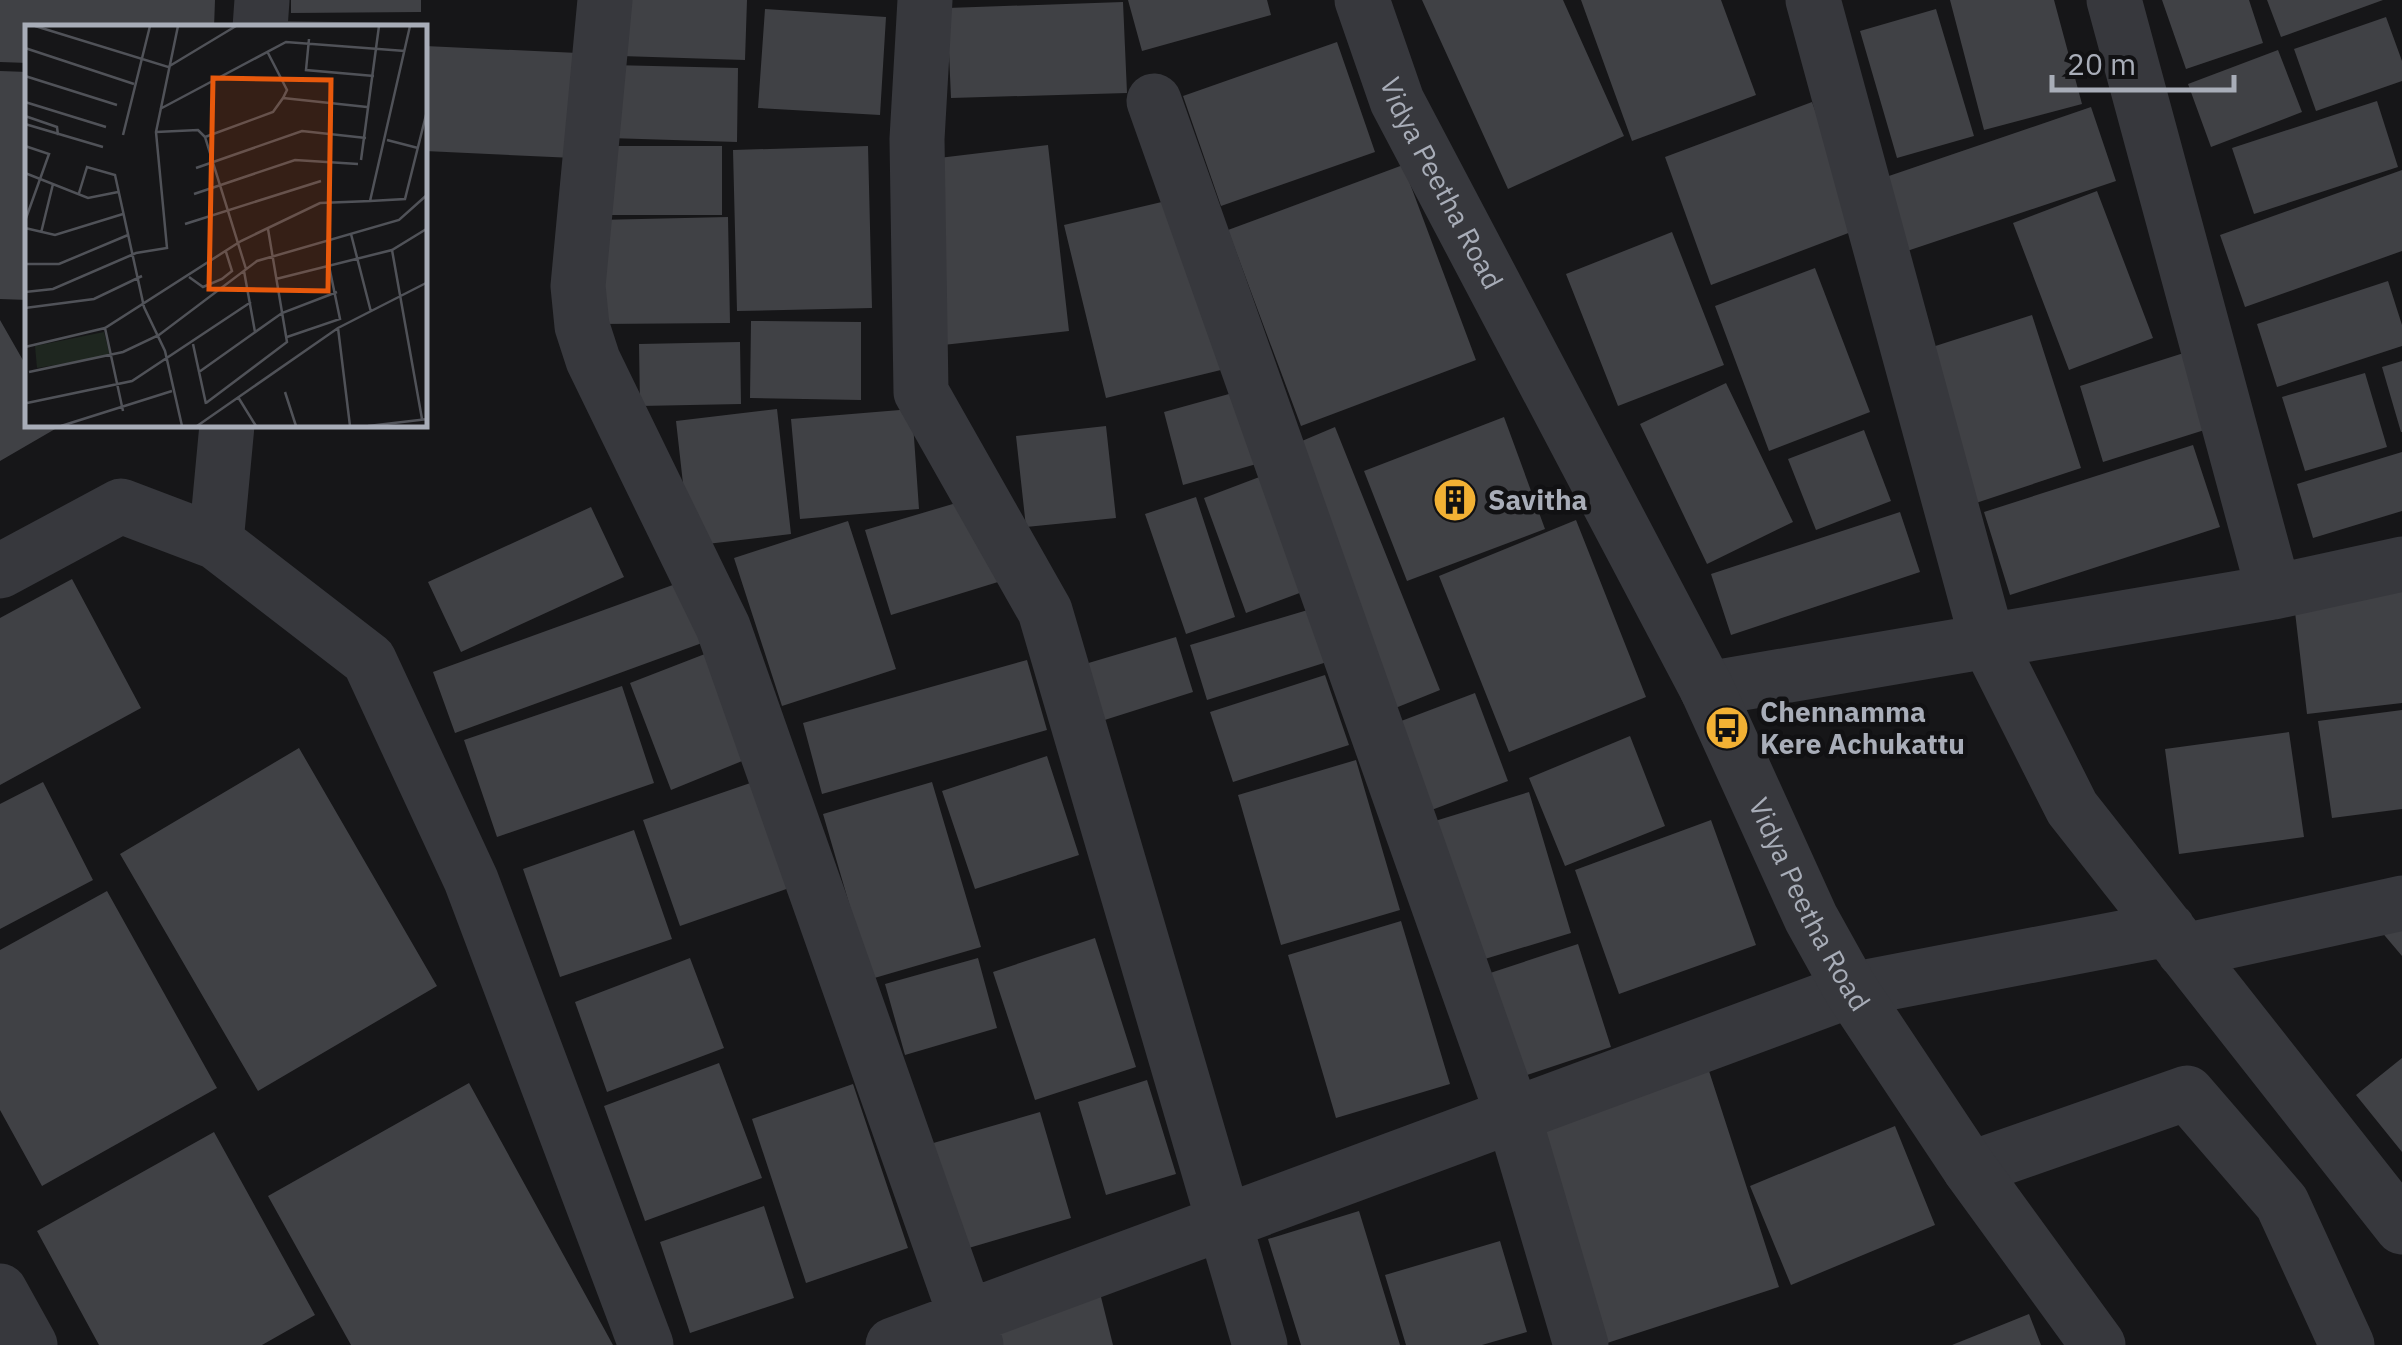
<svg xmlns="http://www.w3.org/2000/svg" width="2402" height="1345" viewBox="0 0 2402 1345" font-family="'IBM Plex Sans',sans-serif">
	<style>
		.building { fill: #404145 }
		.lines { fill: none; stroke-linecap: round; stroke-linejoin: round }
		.minor { stroke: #37383d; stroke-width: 55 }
		.tertiary { stroke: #37383d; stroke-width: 55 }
		.labels { text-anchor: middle; stroke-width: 9; stroke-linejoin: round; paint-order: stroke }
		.street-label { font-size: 28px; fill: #a8adb8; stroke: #111113 }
		.poi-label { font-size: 28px; font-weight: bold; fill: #a8adb8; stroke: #111113; text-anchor: start }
		.inset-road { fill: none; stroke: #505258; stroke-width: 2.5 }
		.view { fill: #e8590c; fill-opacity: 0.15; stroke: #e8590c; stroke-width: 5 }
		.inset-edge { fill: none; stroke: #a8adb8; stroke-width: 5 }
	</style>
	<rect width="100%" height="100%" fill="#161618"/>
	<path class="building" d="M 0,0 L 215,0 L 214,28 L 28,28 L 28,63 L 0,62 Z
		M 291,0 L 421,0 L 421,12 L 291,13 Z
		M 622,0 L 747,0 L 745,60 L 621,56 Z
		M 1128,0 L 1267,0 L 1271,15 L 1142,51 Z
		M 1422,0 L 1563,0 L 1624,136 L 1508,189 Z
		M 1581,0 L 1721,0 L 1756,95 L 1632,141 Z
		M 1950,0 L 2054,0 L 2082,104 L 1984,130 Z
		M 2162,0 L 2249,0 L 2263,43 L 2186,69 Z
		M 2267,0 L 2383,0 L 2281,37 Z
		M 1123,2 L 1127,93 L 951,98 L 947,8 Z
		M 765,9 L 886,17 L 880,115 L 758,108 Z
		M 1936,9 L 1974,136 L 1897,158 L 1860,31 Z
		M 2386,17 L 2402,61 L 2402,81 L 2316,111 L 2294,49 Z
		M 265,21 L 410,23 L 410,28 L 265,28 Z
		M 1337,42 L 1375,152 L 1221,206 L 1183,96 Z
		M 425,46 L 578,53 L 574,158 L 425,151 Z
		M 2278,50 L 2302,112 L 2211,147 L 2188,84 Z
		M 611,65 L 738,68 L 737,142 L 609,138 Z
		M 0,71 L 28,72 L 28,300 L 0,299 Z
		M 2377,101 L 2398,167 L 2254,214 L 2232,148 Z
		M 1812,102 L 1859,229 L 1711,285 L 1665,157 Z
		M 2091,107 L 2116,181 L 1907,251 L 1883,178 Z
		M 1048,145 L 1069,331 L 943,345 L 922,160 Z
		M 594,146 L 722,146 L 722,215 L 594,215 Z
		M 868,146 L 872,308 L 737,311 L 733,150 Z
		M 1403,165 L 1476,360 L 1301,426 L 1228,230 Z
		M 2402,170 L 2402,251 L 2245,307 L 2220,235 Z
		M 2097,191 L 2153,338 L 2069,370 L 2013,223 Z
		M 1183,197 L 1225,369 L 1106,398 L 1064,225 Z
		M 728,217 L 730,323 L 598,324 L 597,220 Z
		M 1672,232 L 1724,365 L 1618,406 L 1566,274 Z
		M 1815,268 L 1870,412 L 1769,451 L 1715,306 Z
		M 2388,281 L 2402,325 L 2402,346 L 2277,387 L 2257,324 Z
		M 2032,315 L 2081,468 L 1976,503 L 1926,349 Z
		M 0,320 L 28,369 L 28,425 L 62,425 L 0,461 Z
		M 751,321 L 861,322 L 861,400 L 750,398 Z
		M 740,342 L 741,404 L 640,406 L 639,344 Z
		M 2190,351 L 2214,427 L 2103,462 L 2080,386 Z
		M 2402,361 L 2402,432 L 2401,432 L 2382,367 Z
		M 2365,373 L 2387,447 L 2305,471 L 2282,397 Z
		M 1726,383 L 1793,522 L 1707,564 L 1640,424 Z
		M 1247,389 L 1267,461 L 1183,485 L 1164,412 Z
		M 777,409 L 791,534 L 690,546 L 676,421 Z
		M 912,409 L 919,509 L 800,519 L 791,419 Z
		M 1504,417 L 1545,529 L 1407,581 L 1364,471 Z
		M 1106,426 L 1116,518 L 1026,527 L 1016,436 Z
		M 1335,427 L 1440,690 L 1388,711 L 1283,449 Z
		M 1864,430 L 1891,501 L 1816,530 L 1788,459 Z
		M 2193,445 L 2220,527 L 2010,595 L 1984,512 Z
		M 2402,452 L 2402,511 L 2313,538 L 2297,484 Z
		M 1262,476 L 1305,591 L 1246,613 L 1204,498 Z
		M 1196,497 L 1235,617 L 1186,634 L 1145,514 Z
		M 973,498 L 998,582 L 891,615 L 865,530 Z
		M 591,507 L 624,577 L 461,652 L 428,582 Z
		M 1900,512 L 1920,572 L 1731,635 L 1711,574 Z
		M 1576,520 L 1646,697 L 1509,752 L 1439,576 Z
		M 848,521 L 896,669 L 782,706 L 734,558 Z
		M 72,579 L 141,708 L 0,785 L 0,618 Z
		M 681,582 L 702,643 L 455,733 L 433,672 Z
		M 2402,582 L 2402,703 L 2307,714 L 2293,595 Z
		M 1311,609 L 1327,662 L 1207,700 L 1190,645 Z
		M 1176,637 L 1193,692 L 1092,724 L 1075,667 Z
		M 710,652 L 752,757 L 671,790 L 630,683 Z
		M 1027,660 L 1047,730 L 822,794 L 803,723 Z
		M 1325,675 L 1349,745 L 1233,782 L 1210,712 Z
		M 622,686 L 654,783 L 497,837 L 464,740 Z
		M 1475,693 L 1508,781 L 1421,814 L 1388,726 Z
		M 2402,710 L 2402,809 L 2332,818 L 2318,721 Z
		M 2289,732 L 2304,837 L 2179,854 L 2165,749 Z
		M 1630,736 L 1665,826 L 1565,866 L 1529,778 Z
		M 299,748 L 437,986 L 258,1091 L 120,854 Z
		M 1047,756 L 1079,855 L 975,889 L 942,791 Z
		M 1356,760 L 1400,910 L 1281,945 L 1238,795 Z
		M 759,780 L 795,886 L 680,926 L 643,820 Z
		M 43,782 L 93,880 L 0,929 L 0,804 Z
		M 932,782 L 981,947 L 871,979 L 823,814 Z
		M 1529,792 L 1571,933 L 1465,965 L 1422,825 Z
		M 1711,820 L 1756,945 L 1619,994 L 1575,870 Z
		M 634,830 L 672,939 L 560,977 L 523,869 Z
		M 107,891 L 217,1088 L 42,1186 L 0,1110 L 0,950 Z
		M 1401,921 L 1450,1084 L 1336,1118 L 1288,955 Z
		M 2402,921 L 2402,956 L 2380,930 Z
		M 1095,938 L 1136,1067 L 1035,1100 L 993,972 Z
		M 1578,944 L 1611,1047 L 1515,1079 L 1481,976 Z
		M 690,958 L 724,1048 L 607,1092 L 575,1002 Z
		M 978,958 L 997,1028 L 905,1055 L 885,984 Z
		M 2402,1058 L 2402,1152 L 2356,1095 Z
		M 719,1063 L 762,1178 L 645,1221 L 604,1106 Z
		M 1709,1071 L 1779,1287 L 1604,1344 L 1534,1129 Z
		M 1147,1080 L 1176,1174 L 1106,1195 L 1078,1102 Z
		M 469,1083 L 613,1345 L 351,1345 L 268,1196 Z
		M 853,1084 L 908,1248 L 806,1283 L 752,1119 Z
		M 1040,1112 L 1071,1218 L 955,1252 L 923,1146 Z
		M 1895,1126 L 1935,1225 L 1791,1285 L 1750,1186 Z
		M 214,1132 L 315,1315 L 262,1345 L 99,1345 L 37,1231 Z
		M 764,1206 L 794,1298 L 690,1333 L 660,1242 Z
		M 1359,1211 L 1400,1345 L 1301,1345 L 1268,1239 Z
		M 1500,1241 L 1527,1332 L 1482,1345 L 1406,1345 L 1385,1275 Z
		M 1099,1289 L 1113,1345 L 993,1345 L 986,1318 Z
		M 2029,1314 L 2041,1345 L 1952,1345 Z"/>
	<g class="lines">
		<path class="minor" d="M 605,0 L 578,286 L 582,326 L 593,360 L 723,627 L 976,1345
			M 925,0 L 917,139 L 921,392 L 1045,611 L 1260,1345
			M 1813,0 L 1987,639 L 2072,808 L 2402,1227
			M 2114,0 L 2274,592
			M 260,28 L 262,0
			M 1154,101 L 1514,1118 L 1581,1345
			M 216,542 L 227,425
			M 0,571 L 121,506 L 216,542 L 369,660 L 471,880 L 646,1345
			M 1707,689 L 2274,592 L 2402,564
			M 2184,951 L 2402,903
			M 1970,1169 L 2187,1093 L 2282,1203 L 2347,1345
			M 0,1291 L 30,1345
			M 893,1345 L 1851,990 L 2168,929"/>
		<path class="tertiary" id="s1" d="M 1362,0 L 1397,101 L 1707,689 L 1811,918 L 1851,990 L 1970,1169 L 2098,1345"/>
	</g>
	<defs>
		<symbol id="building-disc" viewBox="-11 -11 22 22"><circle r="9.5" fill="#f2b134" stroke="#111113"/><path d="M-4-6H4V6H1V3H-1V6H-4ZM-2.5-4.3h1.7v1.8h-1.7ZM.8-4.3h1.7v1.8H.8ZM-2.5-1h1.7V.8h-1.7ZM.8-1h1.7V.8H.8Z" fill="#111"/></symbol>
		<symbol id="bus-disc" viewBox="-11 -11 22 22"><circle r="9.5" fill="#f2b134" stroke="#111113"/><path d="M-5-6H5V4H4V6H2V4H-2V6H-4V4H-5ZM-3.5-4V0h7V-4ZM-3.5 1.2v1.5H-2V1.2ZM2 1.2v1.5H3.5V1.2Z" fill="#111"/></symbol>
	</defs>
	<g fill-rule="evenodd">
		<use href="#building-disc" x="1430" y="475" width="50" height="50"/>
		<use href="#bus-disc" x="1702" y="703" width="50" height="50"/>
	</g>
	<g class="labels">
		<g class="street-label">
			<text dy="10" stroke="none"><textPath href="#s1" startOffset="200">Vidya Peetha Road</textPath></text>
			<text dy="10" stroke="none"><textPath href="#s1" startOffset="1010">Vidya Peetha Road</textPath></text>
		</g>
		<g class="poi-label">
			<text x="1488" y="510">Savitha</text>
			<text x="1760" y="722">Chennamma<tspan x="1760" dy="32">Kere Achukattu</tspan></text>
		</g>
	</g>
	<g transform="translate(25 25)">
		<rect width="402" height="402" fill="#161618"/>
		<path d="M 79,307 L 85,331 L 12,343 L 10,321 Z" fill="#1e261f"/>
		<path class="inset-road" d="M 10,1 L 143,42 L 211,1M 284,14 L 281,45 L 349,51M 0,23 L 109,59M 0,51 L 92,80M 258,73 L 342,82M 0,77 L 81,102M 135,84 L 261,17 L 380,26M 0,91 L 32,102 L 33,110M 0,99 L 78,122M 131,107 L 173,105 L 180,112 L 221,244M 98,110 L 125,1M 180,112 L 248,87 L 258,73 L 262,65 L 243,28M 362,115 L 393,123M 0,121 L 24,129 L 0,196M 336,135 L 354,1M 171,143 L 277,106 L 341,113M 0,148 L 63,173 L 93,167M 54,168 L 62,142 L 90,150 L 119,282 L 140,326 L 157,401M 169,169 L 270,135 L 333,139M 345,176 L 380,174 L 403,82M 160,199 L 296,156M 0,203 L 30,210 L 98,189M 16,208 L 28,159M 326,209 L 346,287M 367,225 L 397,394M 0,239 L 34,239 L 103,210M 219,246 L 230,307M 164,252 L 178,262 L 197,254 L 207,246 L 201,227M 251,254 L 367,225 L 403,203M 0,267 L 28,264 L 111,228 L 142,223 L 131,107 L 153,1M 0,283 L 69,274 L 117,251M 0,291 L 0,387M 80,303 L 98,386M 313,303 L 325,401M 262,312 L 315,294 L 304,241M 168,319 L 181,379M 0,322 L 80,303 L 216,216 L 295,178 L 345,176 L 385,1M 4,347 L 98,327 L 134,310 L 232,236 L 374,195 L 403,169M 174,347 L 257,288 L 312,267M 260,367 L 271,401M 213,372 L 231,401M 2,378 L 107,356 L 226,277M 181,378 L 262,317 L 243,204M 36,401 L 147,366M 172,401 L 313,303 L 403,257M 343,401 L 403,394"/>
		<path class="view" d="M 188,53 L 306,55 L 303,266 L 184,264 Z"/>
		<rect width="402" height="402" class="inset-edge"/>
	</g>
	<path d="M2052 75v15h182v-15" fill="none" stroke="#a8adb8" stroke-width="5"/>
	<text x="2067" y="75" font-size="30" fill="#a8adb8" stroke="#111113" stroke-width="8" paint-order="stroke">20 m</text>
</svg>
